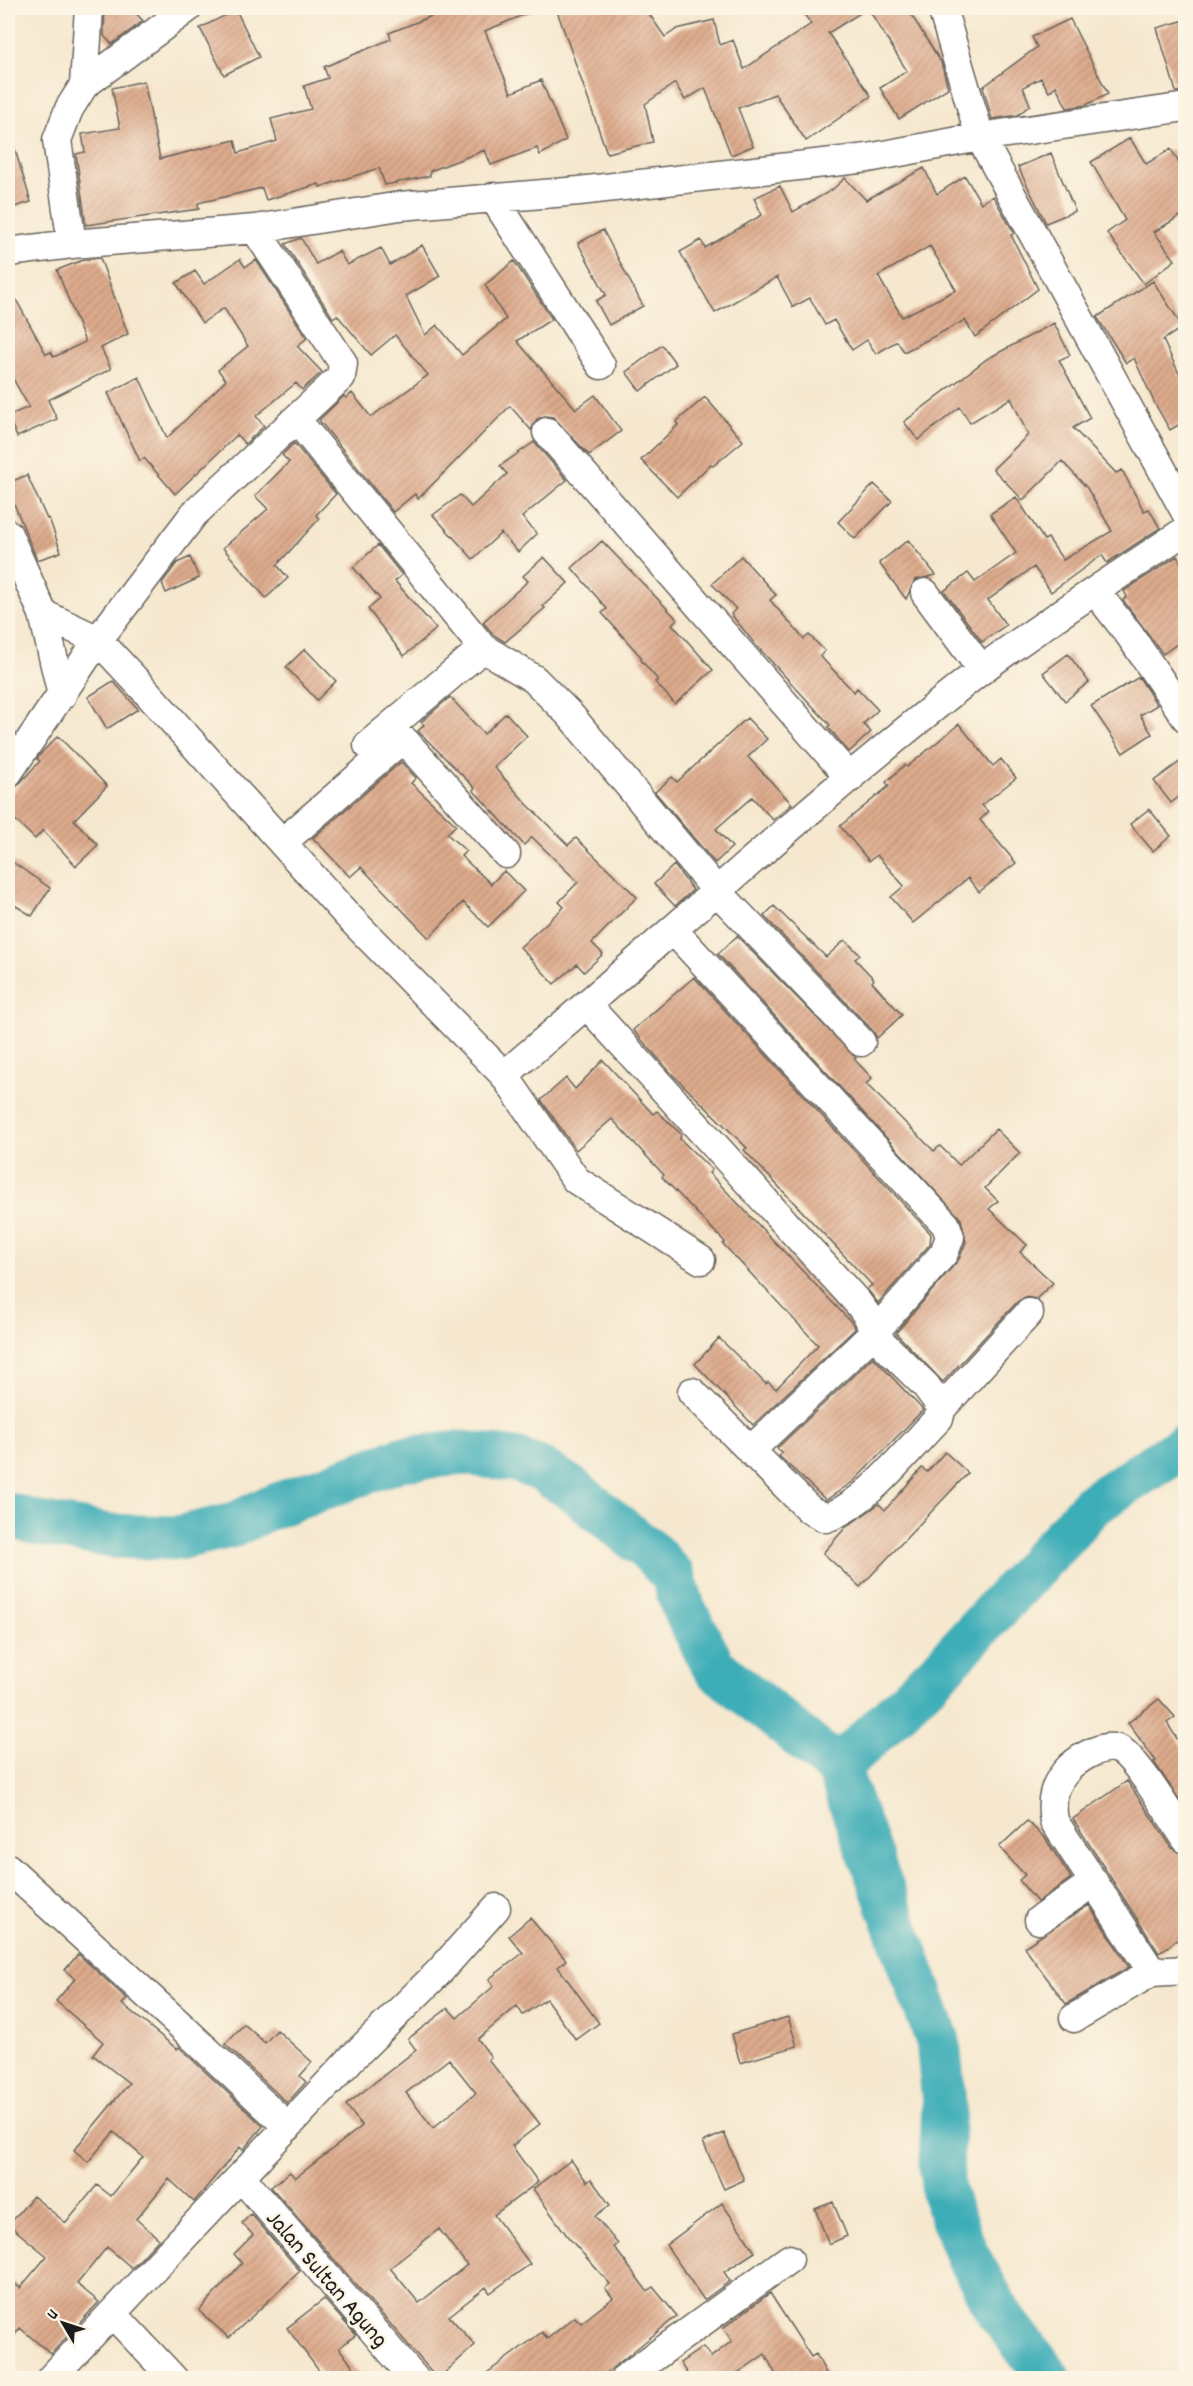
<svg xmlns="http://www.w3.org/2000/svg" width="1193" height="2386" viewBox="0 0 1193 2386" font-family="Dekko,sans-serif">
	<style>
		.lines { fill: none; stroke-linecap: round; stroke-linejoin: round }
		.river { stroke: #3dadb7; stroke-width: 45 }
		.building { fill: url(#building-hatch); fill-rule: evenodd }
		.minor-casing { stroke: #68635b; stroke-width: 31 }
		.minor { stroke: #fff; stroke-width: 28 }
		.labels { text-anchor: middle; stroke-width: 5; stroke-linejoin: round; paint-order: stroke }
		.street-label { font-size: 24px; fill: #1c1c1c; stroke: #fcf5e5 }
	</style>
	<defs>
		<pattern id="building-hatch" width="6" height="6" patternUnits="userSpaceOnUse" patternTransform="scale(1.5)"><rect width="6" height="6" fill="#ddaa8c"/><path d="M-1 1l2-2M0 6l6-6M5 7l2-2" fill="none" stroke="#bd9278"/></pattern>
	</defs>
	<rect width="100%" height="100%" fill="#fcf5e5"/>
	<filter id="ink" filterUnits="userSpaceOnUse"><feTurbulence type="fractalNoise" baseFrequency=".0167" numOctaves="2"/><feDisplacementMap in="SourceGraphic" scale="12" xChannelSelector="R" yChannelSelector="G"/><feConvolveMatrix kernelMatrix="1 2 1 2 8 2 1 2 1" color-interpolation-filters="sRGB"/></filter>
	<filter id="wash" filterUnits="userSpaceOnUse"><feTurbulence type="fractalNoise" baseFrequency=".008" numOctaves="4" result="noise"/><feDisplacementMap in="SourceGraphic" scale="24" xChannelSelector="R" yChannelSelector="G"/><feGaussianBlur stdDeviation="1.35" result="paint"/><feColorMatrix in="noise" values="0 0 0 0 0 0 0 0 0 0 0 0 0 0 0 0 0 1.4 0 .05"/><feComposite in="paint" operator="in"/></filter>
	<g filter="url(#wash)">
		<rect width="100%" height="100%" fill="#f6e8cf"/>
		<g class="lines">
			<path class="river" d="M 8,1515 L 40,1524 L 111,1536 L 178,1538 L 234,1525 L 264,1510 L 401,1459 L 464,1453 L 516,1460 L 542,1470 L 572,1489 L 652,1553 L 673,1576 L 683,1607 L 714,1667 L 838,1768 L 938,2041 L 944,2103 L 941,2164 L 944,2195 L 966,2253 L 1001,2316 L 1049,2378
				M 838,1768 L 944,1666 L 1093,1504 L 1186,1445"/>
		</g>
		<g id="blocks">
			<path class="building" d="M 105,8 L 131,8 L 143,21 L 112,44 L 104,36 Z
				M 440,8 L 540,8 L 485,31 L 511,93 L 541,80 L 566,140 L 540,155 L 537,148 L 491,165 L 485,150 L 430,171 L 430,176 L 385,185 L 379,168 L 320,187 L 319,184 L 266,200 L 262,188 L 198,203 L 199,209 L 86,225 L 76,154 L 85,152 L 82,134 L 120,128 L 112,88 L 144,81 L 160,159 L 235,140 L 238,153 L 277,141 L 271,119 L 311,109 L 304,86 L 328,78 L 324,67 L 391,39 L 389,33 L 442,12 Z
				M 556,8 L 645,8 L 665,37 L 677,29 L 714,20 L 720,45 L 733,40 L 744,69 L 811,24 L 800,8 L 907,8 L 941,62 L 948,88 L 899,119 L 880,88 L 907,71 L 868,8 L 828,33 L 871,96 L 806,141 L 775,94 L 738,108 L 753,146 L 731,155 L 705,88 L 685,100 L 675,83 L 645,104 L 653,142 L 607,153 Z
				M 236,10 L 259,57 L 224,75 L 200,28 Z
				M 1070,19 L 1108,94 L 1086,105 L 1067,108 L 1056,86 L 1049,92 L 1041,78 L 1023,87 L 1030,105 L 1018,115 L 992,119 L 983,87 L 1037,47 L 1032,37 Z
				M 1185,20 L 1185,91 L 1176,92 L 1157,28 Z
				M 1130,138 L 1146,164 L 1171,149 L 1185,174 L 1185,213 L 1154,232 L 1175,260 L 1144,284 L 1107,233 L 1125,220 L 1091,162 Z
				M 8,143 L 13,143 L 31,202 L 8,209 Z
				M 1051,153 L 1075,211 L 1046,223 L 1018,167 Z
				M 924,168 L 937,194 L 965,176 L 981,203 L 993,196 L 1014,233 L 1011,235 L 1038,289 L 975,337 L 965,320 L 904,352 L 897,341 L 876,354 L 867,340 L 852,350 L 834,320 L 825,325 L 810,298 L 793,307 L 777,277 L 715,313 L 680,252 L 701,240 L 705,248 L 762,215 L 754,198 L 780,186 L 793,212 L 832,190 L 845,178 L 866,200 ZM 930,246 L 956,290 L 902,317 L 878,276 Z
				M 603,230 L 643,306 L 609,325 L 596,301 L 606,295 L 578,243 Z
				M 301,238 L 316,264 L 339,251 L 347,265 L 381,248 L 390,265 L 422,245 L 440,276 L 406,296 L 425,335 L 437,325 L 462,355 L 506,319 L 485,285 L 514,261 L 552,319 L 517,341 L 576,409 L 595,395 L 621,431 L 589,455 L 553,417 L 544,416 L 537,419 L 531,430 L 510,406 L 418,499 L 415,494 L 393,512 L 319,420 L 344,396 L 346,398 L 352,393 L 371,417 L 428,375 L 395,335 L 371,355 L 337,315 L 333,318 L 285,244 Z
				M 100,258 L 128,334 L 101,348 L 111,369 L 48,400 L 57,419 L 17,437 L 8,416 L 29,407 L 8,370 L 8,285 L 46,354 L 51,352 L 54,357 L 85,342 L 57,270 L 83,260 Z
				M 240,259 L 245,267 L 256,260 L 307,338 L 297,346 L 322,372 L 302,390 L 296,383 L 256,416 L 264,426 L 245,444 L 237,435 L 175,494 L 144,458 L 140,461 L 108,393 L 139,377 L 167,438 L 226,380 L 218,370 L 248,346 L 224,308 L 202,323 L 176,283 L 195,271 L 204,284 Z
				M 1153,281 L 1183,327 L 1163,340 L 1185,386 L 1185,421 L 1170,430 L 1154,402 L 1134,358 L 1126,363 L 1097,317 Z
				M 1054,323 L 1070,355 L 1059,360 L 1090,418 L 1073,428 L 1116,473 L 1122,470 L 1144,511 L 1149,509 L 1160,528 L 1107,563 L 1102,555 L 1051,592 L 1034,567 L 988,600 L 1006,625 L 982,642 L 944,591 L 968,573 L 975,582 L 1016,553 L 990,514 L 1016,497 L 1044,540 L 1048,538 L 1063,560 L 1112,531 L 1087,488 L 1062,461 L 1023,500 L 993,469 L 1028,435 L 1011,398 L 970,423 L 960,407 L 918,440 L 904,422 L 987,359 Z
				M 662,345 L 676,364 L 640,391 L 626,372 Z
				M 705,397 L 743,441 L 713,466 L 711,464 L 677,497 L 641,460 L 678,425 L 676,422 Z
				M 534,442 L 567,480 L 522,517 L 537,534 L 518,552 L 501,533 L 473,559 L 433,515 L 460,495 L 471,507 L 507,474 L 500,466 Z
				M 294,443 L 336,494 L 316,515 L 319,519 L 277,565 L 288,578 L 266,598 L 223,548 L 268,509 L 255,496 L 289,462 L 282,455 Z
				M 27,475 L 47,519 L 49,518 L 61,552 L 37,560 L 8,489 L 8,483 Z
				M 874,484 L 892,501 L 855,539 L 838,522 Z
				M 908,540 L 936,575 L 915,580 L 906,599 L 879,563 Z
				M 602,541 L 677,619 L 672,624 L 713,670 L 675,704 L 655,682 L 658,680 L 640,659 L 642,658 L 602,613 L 607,609 L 572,568 Z
				M 378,545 L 402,575 L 395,581 L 436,629 L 404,656 L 368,609 L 380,599 L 353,567 Z
				M 741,556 L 776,595 L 770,600 L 804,639 L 809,635 L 825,651 L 820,656 L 854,692 L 857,688 L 878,710 L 863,724 L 871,732 L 849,752 L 828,727 L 830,725 L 755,644 L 731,614 L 736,609 L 712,584 Z
				M 1177,556 L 1185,570 L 1185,638 L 1163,654 L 1123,600 L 1127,597 L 1124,591 Z
				M 190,557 L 199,578 L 166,593 L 162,583 L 177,563 Z
				M 544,557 L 568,583 L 543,606 L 545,608 L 505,642 L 494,635 L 483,622 L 528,581 L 523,576 Z
				M 305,649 L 336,681 L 317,700 L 286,667 Z
				M 1068,654 L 1089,682 L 1065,701 L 1043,673 Z
				M 1139,677 L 1157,705 L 1140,715 L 1152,734 L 1123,753 L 1091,706 Z
				M 113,681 L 138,709 L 107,729 L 88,697 Z
				M 450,697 L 484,734 L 506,713 L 527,736 L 494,767 L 527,804 L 568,845 L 576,838 L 637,897 L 592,943 L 603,954 L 584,972 L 577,964 L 554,984 L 520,947 L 564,907 L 559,902 L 578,882 L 532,837 L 524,845 L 473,790 L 475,788 L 418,731 L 424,725 L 421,722 Z
				M 747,718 L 767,739 L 748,757 L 792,804 L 773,820 L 752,797 L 716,829 L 732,847 L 715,863 L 655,792 L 672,777 L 677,782 Z
				M 959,724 L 993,766 L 1001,759 L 1016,778 L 982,805 L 988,812 L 980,820 L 1016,863 L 979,892 L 968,878 L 913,923 L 891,897 L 904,886 L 877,855 L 869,861 L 840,826 L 889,786 L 886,782 L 905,765 L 907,767 Z
				M 58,736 L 107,786 L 74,820 L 98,845 L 76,866 L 43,830 L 35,839 L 8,813 L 8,796 L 40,761 L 37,759 L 43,751 Z
				M 1185,758 L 1185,792 L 1171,803 L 1154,781 Z
				M 401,762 L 416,778 L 411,783 L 456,825 L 447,834 L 466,851 L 461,856 L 491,884 L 504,871 L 524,891 L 488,927 L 463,902 L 429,938 L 361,867 L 350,877 L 313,838 Z
				M 1149,809 L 1171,836 L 1153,851 L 1130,824 Z
				M 8,859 L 50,888 L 32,916 L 8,901 Z
				M 674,865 L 693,890 L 675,906 L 654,884 Z
				M 774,906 L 826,957 L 845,940 L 860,955 L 855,959 L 874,979 L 872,982 L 902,1015 L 877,1038 L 873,1031 L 764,916 Z
				M 737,936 L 856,1058 L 854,1059 L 872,1078 L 866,1084 L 934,1151 L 940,1146 L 959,1165 L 996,1129 L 1020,1153 L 985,1188 L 998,1201 L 989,1209 L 1027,1245 L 1020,1252 L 1053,1283 L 1036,1299 L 1025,1297 L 1017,1302 L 943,1382 L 896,1333 L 959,1259 L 966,1242 L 961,1219 L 718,954 Z
				M 694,977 L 931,1234 L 930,1244 L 878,1303 L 867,1289 L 872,1285 L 744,1150 L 747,1148 L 672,1074 L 633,1030 Z
				M 603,1060 L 653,1114 L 657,1111 L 681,1134 L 680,1139 L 712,1170 L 709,1173 L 854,1325 L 855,1329 L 753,1425 L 695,1364 L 719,1338 L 766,1384 L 768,1382 L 776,1389 L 818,1345 L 723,1244 L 725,1242 L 662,1177 L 664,1175 L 612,1119 L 576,1150 L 541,1100 L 566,1078 L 575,1089 Z
				M 873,1357 L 923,1410 L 854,1481 L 826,1500 L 779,1456 L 782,1453 L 777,1448 Z
				M 945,1452 L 968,1473 L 860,1587 L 823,1553 L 845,1528 L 879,1504 L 885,1510 L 922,1468 L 927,1472 Z
				M 1159,1699 L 1175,1717 L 1167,1723 L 1185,1751 L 1185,1808 L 1154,1762 L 1156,1761 L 1128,1723 Z
				M 1127,1781 L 1172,1848 L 1185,1855 L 1185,1934 L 1159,1953 L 1073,1819 Z
				M 1027,1821 L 1045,1838 L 1071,1878 L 1037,1902 L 1019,1880 L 1025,1875 L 999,1847 Z
				M 1089,1905 L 1129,1967 L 1066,2004 L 1024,1947 Z
				M 530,1918 L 566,1960 L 558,1967 L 599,2023 L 576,2040 L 546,1999 L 523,2015 L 517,2006 L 478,2039 L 491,2057 L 488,2059 L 540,2124 L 512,2146 L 538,2182 L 494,2215 L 530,2264 L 490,2293 L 486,2287 L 449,2316 L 475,2345 L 438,2379 L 271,2187 L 290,2172 L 295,2178 L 362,2126 L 346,2105 L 416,2050 L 408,2039 L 448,2008 L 457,2018 L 494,1986 L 489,1979 L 523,1953 L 509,1936 ZM 449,2059 L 476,2093 L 433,2128 L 406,2093 ZM 439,2229 L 467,2265 L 419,2303 L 390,2268 Z
				M 78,1954 L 127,1999 L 122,2004 L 177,2049 L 179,2047 L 263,2126 L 243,2150 L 240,2147 L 194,2202 L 169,2179 L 136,2219 L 159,2239 L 132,2268 L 107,2247 L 77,2284 L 99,2302 L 51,2354 L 20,2328 L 8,2343 L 8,2277 L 20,2288 L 47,2256 L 9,2225 L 33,2196 L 66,2223 L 97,2185 L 111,2196 L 143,2157 L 114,2132 L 88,2162 L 74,2150 L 129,2083 L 93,2055 L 103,2042 L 56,2001 L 75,1979 L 65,1970 Z
				M 788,2017 L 797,2046 L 740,2063 L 732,2034 Z
				M 244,2024 L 265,2043 L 277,2030 L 312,2062 L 300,2076 L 306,2082 L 287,2103 L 225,2044 Z
				M 724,2133 L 744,2180 L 724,2189 L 703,2142 Z
				M 571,2160 L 587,2182 L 591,2179 L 610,2205 L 595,2216 L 618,2244 L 614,2247 L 647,2291 L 653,2287 L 677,2316 L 599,2379 L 479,2379 L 542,2332 L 547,2339 L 575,2317 L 581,2323 L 613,2298 L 605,2288 L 610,2284 L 568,2237 L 533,2189 Z
				M 833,2202 L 847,2236 L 829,2244 L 815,2209 Z
				M 722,2203 L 755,2252 L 724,2272 L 730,2281 L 704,2300 L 666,2245 Z
				M 251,2214 L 300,2271 L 229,2338 L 199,2311 L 242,2263 L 234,2254 L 253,2235 L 242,2223 Z
				M 770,2293 L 811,2357 L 816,2354 L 829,2379 L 774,2379 L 777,2377 L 765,2354 L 729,2379 L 682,2379 L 688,2375 L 680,2363 L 703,2347 L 711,2357 L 732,2341 L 723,2328 Z
				M 324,2299 L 356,2335 L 339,2348 L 362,2379 L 325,2379 L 287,2328 Z"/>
		</g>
	</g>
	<g filter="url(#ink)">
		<use href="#blocks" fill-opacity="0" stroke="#68635b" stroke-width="1.5"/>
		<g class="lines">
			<defs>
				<path id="minor" d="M 942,8 L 980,137 L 1186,513
					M 84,85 L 89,8
					M 493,197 L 601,365
					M 72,244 L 57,140 L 69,109 L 84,85 L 188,8
					M 8,252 L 72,244 L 255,229 L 400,206 L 579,191 L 868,158 L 980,137 L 1186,107
					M 296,419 L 483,648 L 534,679 L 570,715 L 716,890 L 861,1042
					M 547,432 L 850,778
					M 8,534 L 43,614 L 98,640 L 142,687 L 347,915 L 504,1075 L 576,1180 L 701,1260
					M 1096,592 L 1131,637 L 1186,718
					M 925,593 L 982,670
					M 43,614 L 62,695
					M 368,745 L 483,648
					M 8,773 L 98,640 L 194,514 L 341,377 L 343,363 L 255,229
					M 283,842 L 401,740 L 405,741 L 506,854
					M 673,930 L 946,1225 L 950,1237 L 944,1253 L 873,1334 L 752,1449
					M 587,1005 L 858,1303 L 869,1318 L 873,1334 L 926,1386 L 942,1408 L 939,1418 C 907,1450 868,1503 826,1518 L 810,1510 L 692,1392
					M 504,1075 C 663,941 816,799 980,671 C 1046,621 1117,577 1186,530
					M 942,1408 L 1029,1313
					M 1186,1839 C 1173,1820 1137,1759 1120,1750 C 1105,1742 1081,1757 1070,1767 C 1054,1783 1050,1799 1054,1821 L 1152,1972 L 1186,1970
					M 8,1868 L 179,2024 L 288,2127
					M 1039,1920 L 1094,1882
					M 1074,2018 L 1152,1972
					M 241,2177 L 414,2378
					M 112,2313 L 173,2378
					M 51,2378 L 352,2058 L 440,1971 L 496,1908
					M 625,2378 L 789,2259"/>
			</defs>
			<use href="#minor" class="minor-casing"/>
			<use href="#minor" class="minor"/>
		</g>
	</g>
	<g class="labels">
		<g class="street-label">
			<text transform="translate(328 2278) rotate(49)" y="8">Jalan Sultan Agung</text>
		</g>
	</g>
	<rect width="1193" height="2386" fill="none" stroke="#fcf5e5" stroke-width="30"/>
	<g transform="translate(63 2323) rotate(309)" stroke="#fcf5e5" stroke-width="4.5" paint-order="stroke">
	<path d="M0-4.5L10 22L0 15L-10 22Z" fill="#1c1c1c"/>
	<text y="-9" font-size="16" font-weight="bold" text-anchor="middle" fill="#1c1c1c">U</text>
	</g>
</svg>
